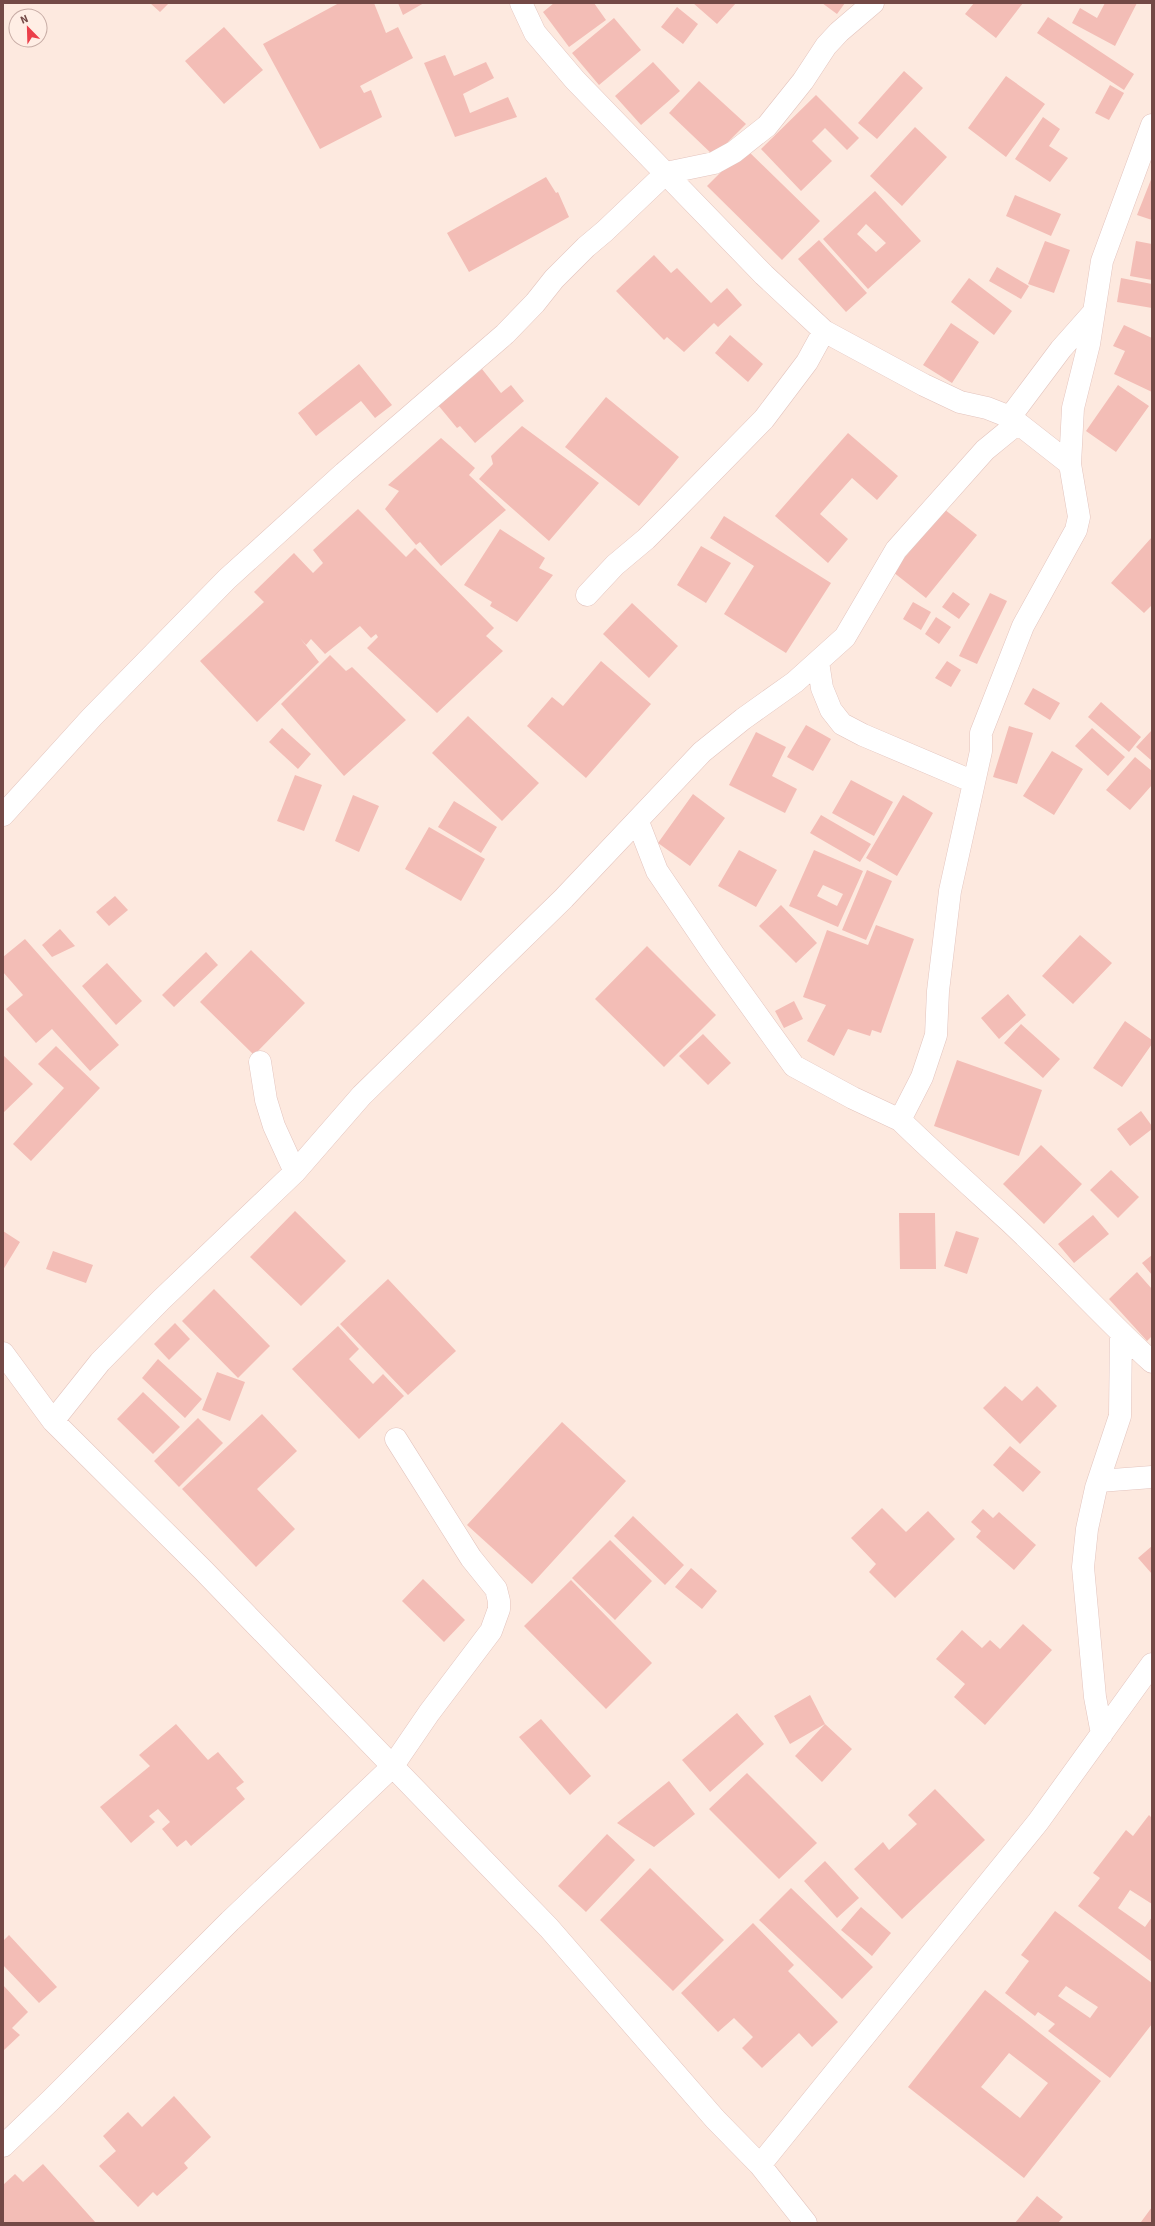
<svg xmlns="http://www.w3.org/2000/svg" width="1155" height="2226" viewBox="0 0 1155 2226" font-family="'Source Sans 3',sans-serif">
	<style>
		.building { fill: #f3bdb6; fill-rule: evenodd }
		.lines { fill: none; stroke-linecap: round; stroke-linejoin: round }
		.street-casing { stroke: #e3c4be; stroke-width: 23 }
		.street { stroke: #fff; stroke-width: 22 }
	</style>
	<rect width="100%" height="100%" fill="#fde9df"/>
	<path class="building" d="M 150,3 L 169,3 L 160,12 Z
		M 339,3 L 374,3 L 386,33 L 398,27 L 413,58 L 360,86 L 364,93 L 371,90 L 382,117 L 320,149 L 263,44 Z
		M 398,3 L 424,3 L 403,15 Z
		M 554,3 L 594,3 L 606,20 L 569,47 L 543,12 Z
		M 693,3 L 736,3 L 717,24 Z
		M 822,3 L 845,3 L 837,14 Z
		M 974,3 L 1023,3 L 996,38 L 965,14 Z
		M 1105,3 L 1137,3 L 1115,46 L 1072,23 L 1080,8 L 1097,18 Z
		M 677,7 L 698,24 L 683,44 L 661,27 Z
		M 1048,17 L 1134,74 L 1124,90 L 1037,33 Z
		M 614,18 L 641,50 L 599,85 L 572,53 Z
		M 224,27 L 263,70 L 224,104 L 185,61 Z
		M 445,55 L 454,76 L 486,62 L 494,78 L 463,94 L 470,113 L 508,97 L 517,117 L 455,137 L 424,63 Z
		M 653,62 L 680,91 L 641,125 L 615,96 Z
		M 904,71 L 923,88 L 877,139 L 858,123 Z
		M 1006,76 L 1045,104 L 1006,157 L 968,128 Z
		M 699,81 L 746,124 L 714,156 L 669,113 Z
		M 1110,85 L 1124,93 L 1109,120 L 1095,113 Z
		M 816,95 L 859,138 L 847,150 L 825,128 L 812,141 L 832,161 L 801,191 L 761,149 Z
		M 1043,117 L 1060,129 L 1049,146 L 1068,158 L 1050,182 L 1015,159 Z
		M 915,127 L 947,157 L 902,206 L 870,176 Z
		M 745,148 L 820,221 L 782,260 L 707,186 Z
		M 546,177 L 556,193 L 558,192 L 569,217 L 469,272 L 447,233 Z
		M 1152,177 L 1152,220 L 1137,215 Z
		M 875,191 L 921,241 L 868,289 L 823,239 ZM 866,224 L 886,243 L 876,252 L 857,234 Z
		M 1015,195 L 1061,214 L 1051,236 L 1006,216 Z
		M 819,240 L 867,293 L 846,312 L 798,259 Z
		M 1045,241 L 1070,250 L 1054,293 L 1028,284 Z
		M 1136,241 L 1152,244 L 1152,280 L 1130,276 Z
		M 654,255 L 671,273 L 677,268 L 711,303 L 727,288 L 742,305 L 718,327 L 714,323 L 684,352 L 667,337 L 664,340 L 616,291 Z
		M 997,267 L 1029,286 L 1021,299 L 989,281 Z
		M 969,278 L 1012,311 L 994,335 L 951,302 Z
		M 1121,278 L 1152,284 L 1152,308 L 1117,302 Z
		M 951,323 L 979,342 L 952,383 L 923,365 Z
		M 1124,325 L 1152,338 L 1152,392 L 1114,374 L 1125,351 L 1113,346 Z
		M 730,335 L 763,364 L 748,382 L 715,353 Z
		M 359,364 L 392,405 L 375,418 L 361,401 L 316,436 L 298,413 Z
		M 482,369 L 501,393 L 511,385 L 524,401 L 475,443 L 460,426 L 457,428 L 438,405 Z
		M 1118,385 L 1149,406 L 1116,452 L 1086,431 Z
		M 606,397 L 679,457 L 639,506 L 565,447 Z
		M 522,426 L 599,483 L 549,541 L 479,479 L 493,464 L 491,456 Z
		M 848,433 L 898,476 L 877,500 L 852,478 L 820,514 L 848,539 L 828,563 L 775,516 Z
		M 441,438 L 475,468 L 469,475 L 506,510 L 441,566 L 420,542 L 416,545 L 385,509 L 399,491 L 388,485 Z
		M 358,509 L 406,557 L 415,548 L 494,628 L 486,636 L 503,651 L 437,713 L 367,648 L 378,637 L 376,634 L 371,638 L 360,626 L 325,654 L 311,639 L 306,645 L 300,638 L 319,662 L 257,722 L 200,661 L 264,602 L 254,592 L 294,553 L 313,573 L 323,563 L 313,550 Z
		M 944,509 L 977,535 L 926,598 L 893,572 Z
		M 724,516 L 831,583 L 786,653 L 724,614 L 754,566 L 710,538 Z
		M 500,529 L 545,558 L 539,568 L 553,575 L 517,622 L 490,606 L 492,602 L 464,585 Z
		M 1152,537 L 1152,605 L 1144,613 L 1111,583 Z
		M 701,546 L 731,563 L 706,603 L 677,585 Z
		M 953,592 L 970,604 L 959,619 L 942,607 Z
		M 990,593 L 1007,601 L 977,664 L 959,656 Z
		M 913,602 L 931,612 L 921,630 L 903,619 Z
		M 632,603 L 678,646 L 649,678 L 603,634 Z
		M 936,617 L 951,627 L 939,644 L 925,634 Z
		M 330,655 L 346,671 L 352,667 L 406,720 L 344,776 L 281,704 Z
		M 601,661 L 651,704 L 586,778 L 527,726 L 552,697 L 563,706 Z
		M 947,661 L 961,670 L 951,687 L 935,678 Z
		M 1033,688 L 1060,703 L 1050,720 L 1024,704 Z
		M 1101,702 L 1141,737 L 1129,752 L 1088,717 Z
		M 468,716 L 539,783 L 502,821 L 432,753 Z
		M 806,725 L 831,739 L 813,771 L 787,757 Z
		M 1009,726 L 1033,733 L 1017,784 L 993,777 Z
		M 282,728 L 311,754 L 298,769 L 269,742 Z
		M 1092,728 L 1125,757 L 1108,776 L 1075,746 Z
		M 1152,730 L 1152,761 L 1136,747 Z
		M 756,732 L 786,747 L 772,776 L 797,789 L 785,813 L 729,785 Z
		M 1052,751 L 1083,769 L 1054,815 L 1023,796 Z
		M 1135,757 L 1152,771 L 1152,785 L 1130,810 L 1106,790 Z
		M 295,775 L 322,785 L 304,831 L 277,821 Z
		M 851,780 L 893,802 L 874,836 L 832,813 Z
		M 693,794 L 725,818 L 690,866 L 658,843 Z
		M 353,795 L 379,806 L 359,852 L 335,841 Z
		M 903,795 L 933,813 L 897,876 L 866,858 Z
		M 454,801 L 497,827 L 481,853 L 438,827 Z
		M 821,815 L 871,844 L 860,862 L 810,833 Z
		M 429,827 L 485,859 L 461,901 L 405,869 Z
		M 739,850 L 777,870 L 756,907 L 718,886 Z
		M 814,850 L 863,871 L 838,927 L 789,906 ZM 823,885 L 843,894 L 837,906 L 817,896 Z
		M 867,870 L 892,881 L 866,940 L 842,930 Z
		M 115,896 L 128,910 L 109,926 L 96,912 Z
		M 781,905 L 817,943 L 796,963 L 759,926 Z
		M 876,925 L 914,939 L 881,1033 L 872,1030 L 870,1036 L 848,1029 L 834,1056 L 807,1041 L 826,1005 L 803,997 L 827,930 L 868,945 Z
		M 60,929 L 75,946 L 52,957 L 42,945 Z
		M 1080,935 L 1112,963 L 1073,1004 L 1042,976 Z
		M 25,939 L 119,1045 L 90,1071 L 52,1029 L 36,1043 L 6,1009 L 23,995 L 3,972 L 3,957 Z
		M 647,946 L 716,1015 L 664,1067 L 595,999 Z
		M 251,950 L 305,1003 L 254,1055 L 200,1002 Z
		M 206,952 L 218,965 L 174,1007 L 162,995 Z
		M 107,963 L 142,1001 L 116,1025 L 82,986 Z
		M 1008,994 L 1026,1015 L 999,1039 L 981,1018 Z
		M 794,1001 L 803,1019 L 784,1028 L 775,1011 Z
		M 1125,1021 L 1152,1040 L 1152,1044 L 1122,1087 L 1093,1068 Z
		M 1021,1024 L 1060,1059 L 1043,1078 L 1004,1043 Z
		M 703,1034 L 731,1063 L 708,1085 L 679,1056 Z
		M 56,1046 L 100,1088 L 31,1161 L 13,1144 L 64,1088 L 38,1064 Z
		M 3,1055 L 33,1084 L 3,1113 Z
		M 957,1060 L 1042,1090 L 1019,1156 L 934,1126 Z
		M 1141,1111 L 1152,1126 L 1152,1129 L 1130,1146 L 1117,1129 Z
		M 1041,1145 L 1082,1184 L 1044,1224 L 1003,1184 Z
		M 1111,1170 L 1139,1197 L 1118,1218 L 1090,1190 Z
		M 295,1211 L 346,1261 L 301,1306 L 250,1257 Z
		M 899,1213 L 935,1213 L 936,1269 L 900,1269 Z
		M 1093,1215 L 1109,1234 L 1074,1263 L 1058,1244 Z
		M 3,1231 L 20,1242 L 3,1270 Z
		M 956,1231 L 979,1238 L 967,1274 L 944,1266 Z
		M 53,1251 L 93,1265 L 86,1283 L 46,1269 Z
		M 1152,1255 L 1152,1275 L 1142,1263 Z
		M 1137,1272 L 1152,1289 L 1152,1336 L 1147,1341 L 1109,1299 Z
		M 388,1279 L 456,1351 L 408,1395 L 340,1324 Z
		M 214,1289 L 270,1346 L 238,1378 L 182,1321 Z
		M 175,1323 L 190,1339 L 169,1360 L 154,1344 Z
		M 338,1326 L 359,1349 L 349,1359 L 373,1384 L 383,1374 L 404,1396 L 359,1439 L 292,1369 Z
		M 158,1359 L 202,1399 L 185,1418 L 142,1378 Z
		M 217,1372 L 245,1382 L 230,1421 L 202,1410 Z
		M 1005,1386 L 1022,1401 L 1037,1386 L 1057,1406 L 1020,1444 L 983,1408 Z
		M 143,1392 L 180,1427 L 153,1454 L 117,1419 Z
		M 262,1414 L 297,1451 L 257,1489 L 295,1529 L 256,1567 L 182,1489 Z
		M 198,1418 L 223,1443 L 179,1487 L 154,1461 Z
		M 562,1422 L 626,1481 L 532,1584 L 467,1525 Z
		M 1010,1446 L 1041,1472 L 1023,1492 L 993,1465 Z
		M 882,1508 L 906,1532 L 928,1511 L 955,1539 L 895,1598 L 869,1572 L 876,1564 L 851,1538 Z
		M 983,1509 L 993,1518 L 999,1512 L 1036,1545 L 1014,1570 L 976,1537 L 981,1531 L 971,1522 Z
		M 633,1516 L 684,1565 L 665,1585 L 614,1536 Z
		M 610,1540 L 652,1581 L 615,1620 L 572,1578 Z
		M 1152,1546 L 1152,1574 L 1138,1558 Z
		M 691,1568 L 717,1591 L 702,1609 L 675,1587 Z
		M 423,1579 L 465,1620 L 444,1642 L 402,1601 Z
		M 571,1580 L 652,1663 L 606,1709 L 524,1626 Z
		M 1023,1624 L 1052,1650 L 985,1725 L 954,1697 L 965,1684 L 936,1659 L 962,1630 L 982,1648 L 990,1640 L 1000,1649 Z
		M 810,1695 L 825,1724 L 852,1749 L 822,1782 L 795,1756 L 825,1724 L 790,1744 L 774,1716 Z
		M 737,1713 L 764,1744 L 710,1792 L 682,1760 Z
		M 541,1719 L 591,1776 L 570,1795 L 519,1737 Z
		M 176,1724 L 208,1760 L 218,1752 L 244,1782 L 236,1788 L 245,1799 L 191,1846 L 186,1840 L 177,1847 L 162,1829 L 170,1822 L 158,1809 L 149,1816 L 155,1822 L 131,1843 L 100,1807 L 150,1766 L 139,1755 Z
		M 747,1773 L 817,1843 L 779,1879 L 709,1809 Z
		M 669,1781 L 695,1814 L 654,1847 L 617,1823 Z
		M 935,1789 L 985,1840 L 902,1919 L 854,1869 L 883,1842 L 889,1850 L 917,1824 L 908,1815 Z
		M 1149,1815 L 1152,1818 L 1152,1904 L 1130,1890 L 1118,1908 L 1145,1927 L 1152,1917 L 1152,1962 L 1078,1906 L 1100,1878 L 1093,1873 L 1126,1830 L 1133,1836 Z
		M 607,1834 L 635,1860 L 586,1912 L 558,1886 Z
		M 825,1861 L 859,1898 L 837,1918 L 804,1881 Z
		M 650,1868 L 724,1940 L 673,1991 L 600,1920 Z
		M 791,1888 L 873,1967 L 842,1999 L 759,1920 Z
		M 861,1907 L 891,1933 L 872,1956 L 841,1930 Z
		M 1055,1911 L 1152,1983 L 1152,2024 L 1110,2078 L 1048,2031 L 1055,2024 L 1038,2012 L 1035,2016 L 1005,1993 L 1029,1961 L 1021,1955 ZM 1066,1986 L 1098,2007 L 1090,2018 L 1058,1996 Z
		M 753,1923 L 794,1965 L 788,1971 L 838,2022 L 812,2047 L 799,2033 L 762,2068 L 742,2048 L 753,2037 L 734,2018 L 718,2032 L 681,1993 Z
		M 9,1935 L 57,1987 L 39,2003 L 3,1965 L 3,1941 Z
		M 3,1985 L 28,2012 L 12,2028 L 20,2035 L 3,2051 Z
		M 985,1990 L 1101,2081 L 1024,2178 L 908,2087 ZM 1009,2053 L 1048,2083 L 1020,2118 L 981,2087 Z
		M 174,2096 L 211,2137 L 184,2163 L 188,2168 L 157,2196 L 153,2192 L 138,2207 L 99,2166 L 116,2151 L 103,2136 L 128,2112 L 142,2127 Z
		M 43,2164 L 96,2223 L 3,2223 L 3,2185 L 15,2174 L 23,2182 Z
		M 1037,2196 L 1063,2217 L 1058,2223 L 1015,2223 Z
		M 1152,2207 L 1152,2223 L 1142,2223 L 1141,2222 Z"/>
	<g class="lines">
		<defs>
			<path id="street" d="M 521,3 L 535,33 L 575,80 L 764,275 L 824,331 L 924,385 L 960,402 L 987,408 L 1010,417 L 1070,464
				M 1152,125 L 1102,261 L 1089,344 L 1073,408 L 1070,464 L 1079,517 L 1076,530 L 1023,626 L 981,733 L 981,751 L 950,891 L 938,991 L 936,1035 L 922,1077 L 900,1120 C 936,1155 973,1188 1009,1221 C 1058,1267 1103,1317 1152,1362
				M 1010,417 L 1061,349 L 1092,314
				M 587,595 L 615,565 L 646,539 L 670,515 L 764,419 L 807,362 L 824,331
				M 818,662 L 822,688 L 831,710 L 842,724 L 863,735 L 974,782
				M 3,815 L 92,717 L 227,579 L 344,473 L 505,334 L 535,303 L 554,279 L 586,247 L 605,231 L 666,173 L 714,163 L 734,152 L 767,126 L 803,81 L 826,46 L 839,32 L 873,3
				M 638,822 L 657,871 L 714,955 L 794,1066 L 853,1098 L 900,1120
				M 260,1062 L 266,1100 L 274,1126 L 295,1172
				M 3,1353 L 53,1421 L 203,1570 L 549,1928 L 715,2119 L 760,2165 L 806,2223
				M 53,1421 L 100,1362 L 161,1300 L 295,1172 L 362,1095 L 564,898 L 702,752 L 743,719 L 795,682 L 845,637 L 896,550 L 985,450 L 1018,423
				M 1099,1481 L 1152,1477
				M 1102,1734 L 1095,1697 L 1083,1567 L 1087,1529 L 1096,1488 L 1120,1416 L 1121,1333
				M 3,2146 L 51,2100 L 230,1921 L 392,1767 L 429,1713 L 491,1631 L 499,1609 L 499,1601 L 496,1589 L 471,1558 L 396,1439
				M 760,2165 L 1038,1822 L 1152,1664"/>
		</defs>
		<use href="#street" class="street-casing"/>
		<use href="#street" class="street"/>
	</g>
	<rect width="1155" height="2226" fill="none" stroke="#734946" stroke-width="8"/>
	<g transform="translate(28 28) rotate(337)"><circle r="19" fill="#ffeee5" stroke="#c7aca5"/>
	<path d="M0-3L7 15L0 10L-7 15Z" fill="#eb3f4a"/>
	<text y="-6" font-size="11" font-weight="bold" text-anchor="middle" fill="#734946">N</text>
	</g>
</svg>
